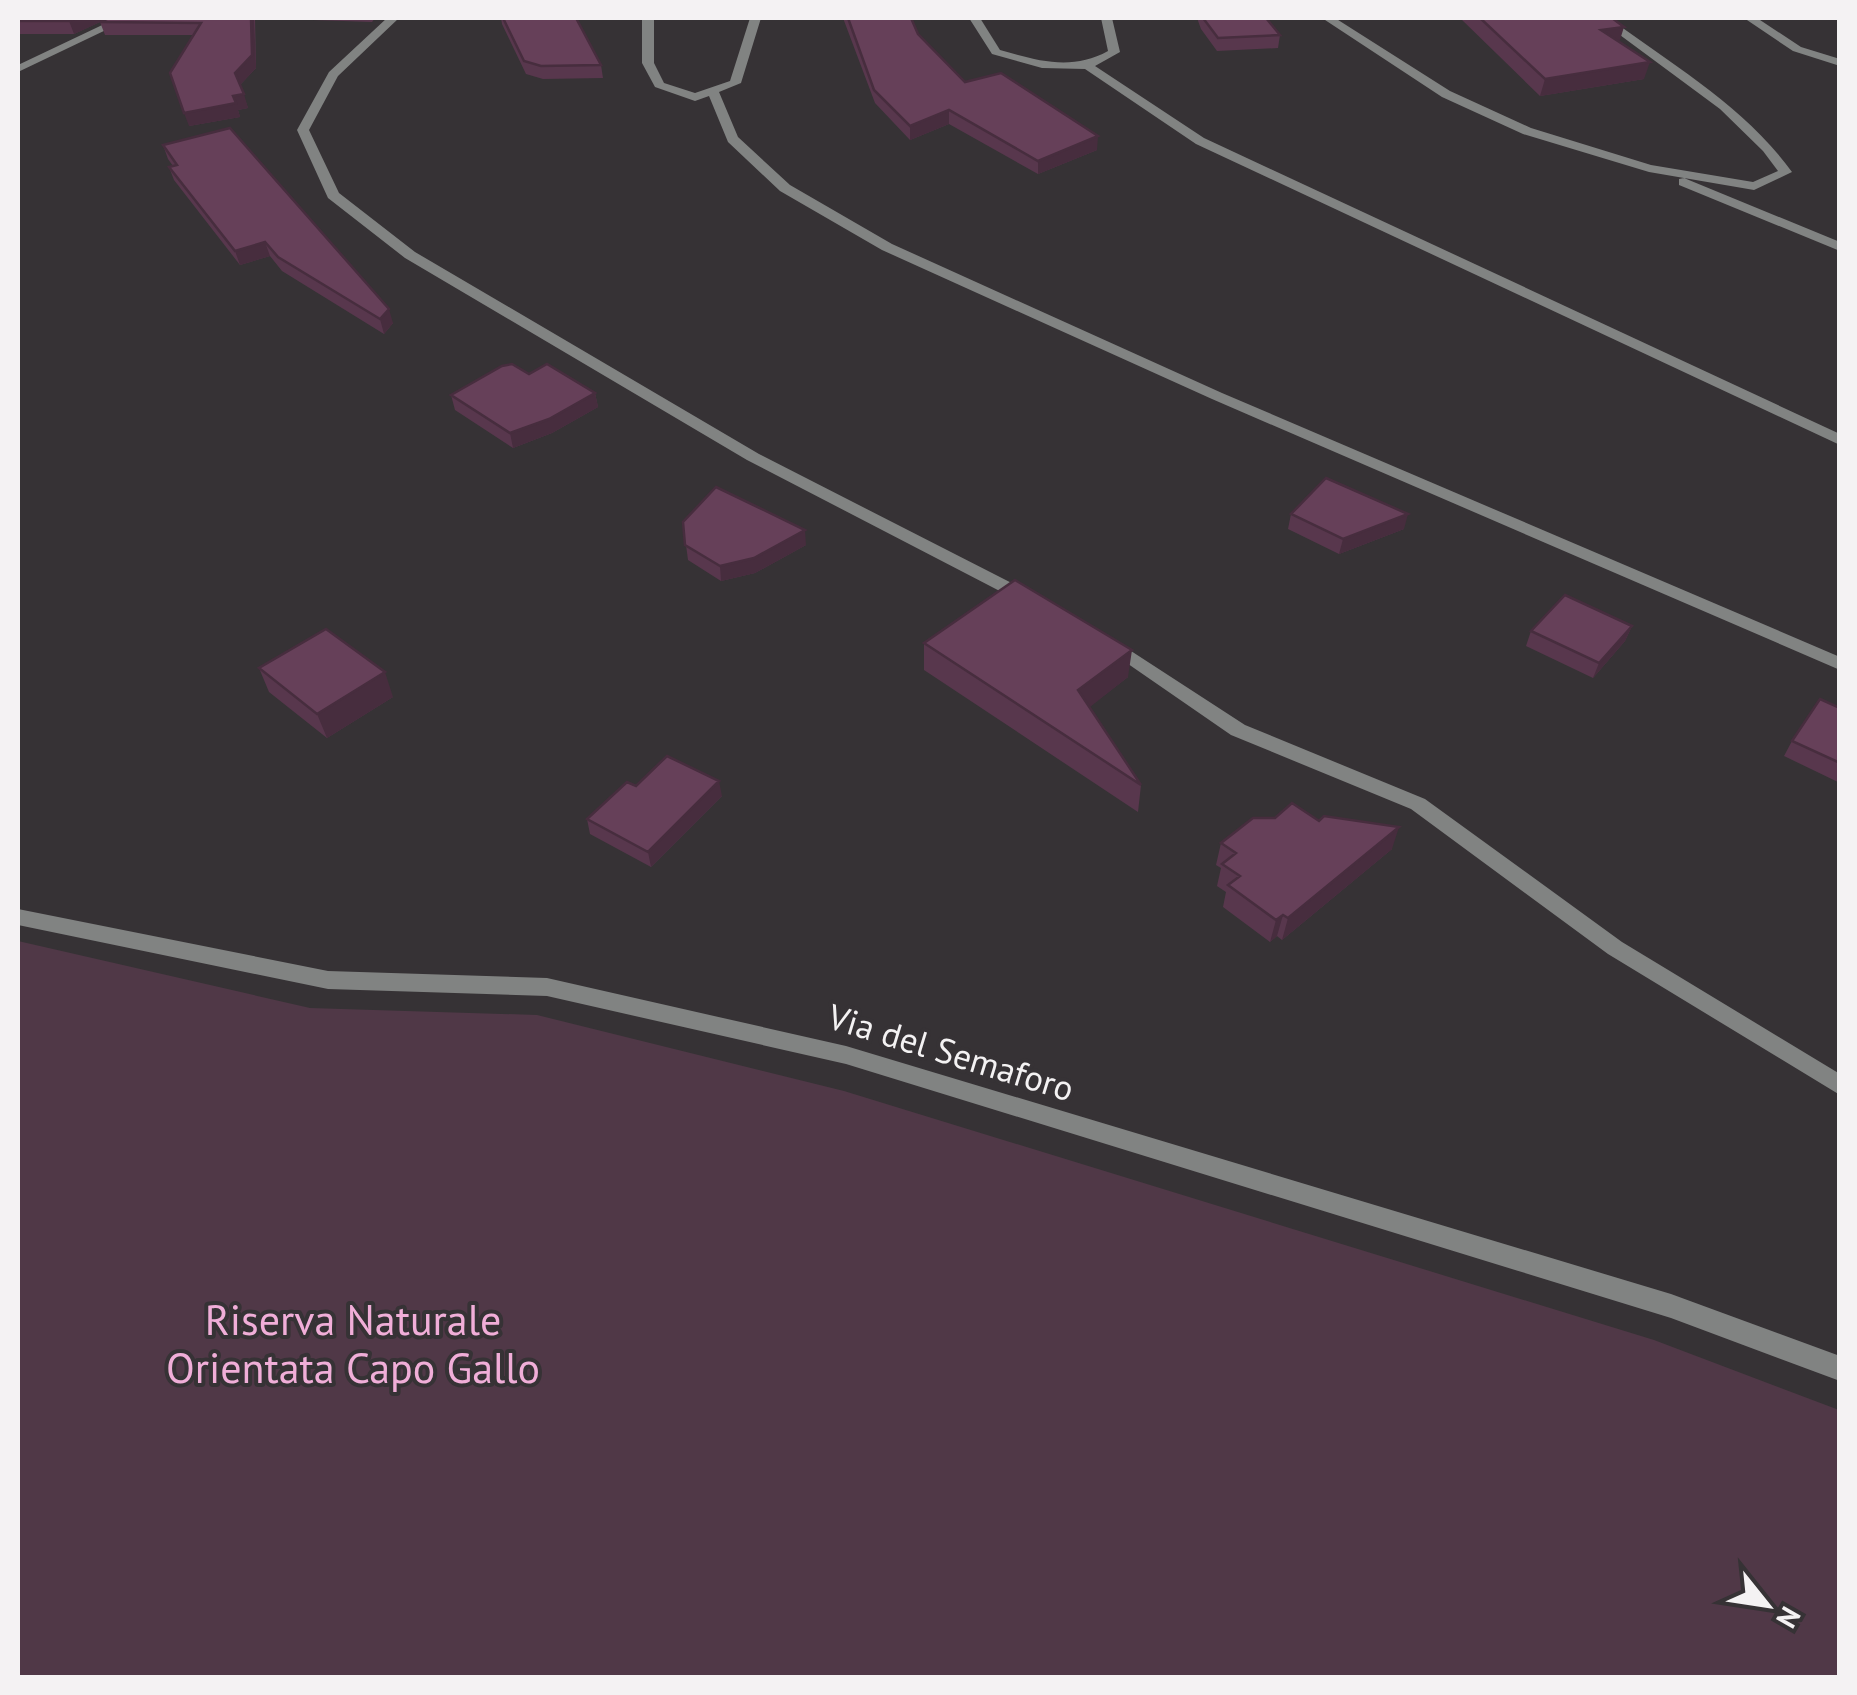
<svg xmlns="http://www.w3.org/2000/svg" width="1857" height="1695" viewBox="0 0 1857 1695" font-family="'PT Sans',sans-serif">
	<style>
		.green { fill: #503847 }
		.lines { fill: none; stroke-linecap: round; stroke-linejoin: round }
		.street { fill: #818382; fill-rule: evenodd }
		.wall { fill: #58374d }
		.shaded-wall { fill: #472d3e }
		.building { fill: #664059; stroke: #472d3e; stroke-width: 2.5 }
		.labels { text-anchor: middle; stroke-width: 8; stroke-linejoin: round; paint-order: stroke }
		.street-label { font-size: 35px; fill: #f4f2f3; stroke: #363235 }
		.near-park-label { font-size: 42px; fill: #f0aed8; stroke: #363235 }
	</style>
	<rect width="100%" height="100%" fill="#363235"/>
	<path class="green" d="M 18,941 L 310,1008 L 537,1015 L 844,1091 L 1654,1340 L 1839,1410 L 1839,1677 L 18,1677 Z"/>
	<g class="lines">
		<path class="street" d="M 117,18 L 131,18 L 18,72 L 18,65 Z
			M 387,18 L 399,18 L 338,76 L 309,130 L 339,193 L 415,252 L 759,454 L 1035,595 L 1038,599 L 1035,603 L 1023,603 L 747,460 L 405,258 L 328,198 L 297,130 L 329,72 Z
			M 642,18 L 654,18 L 654,63 L 664,83 L 695,93 L 730,81 L 750,18 L 761,18 L 741,83 L 719,92 L 738,137 L 790,185 L 892,244 L 1222,393 L 1840,657 L 1840,670 L 1212,399 L 882,250 L 780,191 L 728,142 L 709,96 L 695,101 L 655,87 L 642,63 Z
			M 969,18 L 980,18 L 1000,50 C 1038,61 1072,71 1108,51 L 1101,18 L 1112,18 L 1120,52 L 1095,66 L 1204,138 L 1840,434 L 1840,445 L 1196,144 L 1085,69 L 1042,68 L 992,54 Z
			M 1322,18 L 1335,18 L 1450,91 L 1531,128 L 1651,165 L 1753,182 L 1778,171 L 1763,151 L 1720,109 L 1597,18 L 1609,18 C 1674,66 1744,106 1792,172 L 1754,190 L 1649,172 L 1523,134 L 1442,97 Z
			M 1744,18 L 1757,18 L 1801,47 L 1840,59 L 1840,66 L 1793,51 Z
			M 1684,178 L 1840,242 L 1840,251 L 1679,185 L 1679,179 Z
			M 1111,638 L 1245,725 L 1425,799 L 1622,942 L 1840,1074 L 1840,1095 L 1608,954 L 1411,809 L 1231,735 L 1105,648 L 1102,644 L 1105,640 Z
			M 18,909 L 328,971 L 547,978 L 846,1046 L 1671,1294 L 1840,1356 L 1840,1381 L 1671,1318 L 846,1064 L 547,996 L 328,989 L 18,925 Z"/>
	</g>
	<path class="wall" d="M 18,18 L 375,18 L 372,22 L 255,18 L 256,68 L 240,85 L 248,108 L 238,110 L 240,117 L 189,126 L 193,35 L 105,35 L 100,22 L 74,34 L 18,34 Z
		M 501,18 L 576,18 L 601,65 L 603,78 L 543,79 L 526,74 L 502,24 Z
		M 843,18 L 911,18 L 918,34 L 965,82 L 1097,150 L 1038,174 L 949,124 L 910,140 L 875,103 Z
		M 1197,18 L 1266,18 L 1280,35 L 1278,48 L 1217,51 L 1201,29 Z
		M 1460,18 L 1612,18 L 1619,42 L 1644,79 L 1540,96 Z
		M 163,145 L 393,323 L 384,334 L 282,271 L 270,256 L 240,265 L 174,180 L 169,167 L 173,166 L 168,159 Z
		M 529,374 L 595,393 L 598,407 L 552,433 L 513,448 L 455,410 L 451,395 Z
		M 1291,514 L 1404,529 L 1339,554 L 1288,529 Z
		M 683,522 L 806,545 L 755,573 L 721,581 L 688,560 Z
		M 1632,626 L 1625,641 L 1593,678 L 1526,646 L 1531,631 Z
		M 924,643 L 1128,677 L 1089,707 L 1141,785 L 1138,812 L 924,670 Z
		M 259,668 L 393,697 L 327,738 L 269,692 Z
		M 1840,708 L 1840,783 L 1784,756 L 1792,741 Z
		M 636,786 L 722,796 L 651,867 L 590,834 L 587,819 Z
		M 1319,821 L 1392,849 L 1282,940 L 1277,936 L 1270,942 L 1223,907 L 1226,892 L 1217,886 L 1221,868 L 1216,865 L 1221,843 Z"/>
	<path class="shaded-wall" d="M 77,18 L 109,18 L 74,34 L 69,21 Z
		M 251,18 L 254,18 L 256,68 L 239,86 L 235,73 Z
		M 1624,27 L 1619,43 L 1601,30 Z
		M 1650,62 L 1644,79 L 1540,96 L 1545,79 Z
		M 244,94 L 248,108 L 238,110 L 240,117 L 189,126 L 184,113 L 233,96 Z
		M 949,110 L 949,124 L 910,140 L 910,126 Z
		M 1098,136 L 1097,150 L 1038,174 L 1038,161 Z
		M 265,242 L 270,256 L 240,265 L 235,251 Z
		M 389,309 L 393,323 L 384,334 L 380,319 Z
		M 595,393 L 598,407 L 552,433 L 513,448 L 510,433 Z
		M 1408,514 L 1404,529 L 1339,554 L 1343,539 Z
		M 805,530 L 806,545 L 755,573 L 721,581 L 720,566 Z
		M 1632,626 L 1625,641 L 1593,678 L 1599,663 Z
		M 1132,650 L 1128,677 L 1076,718 L 1078,690 Z
		M 385,672 L 393,697 L 327,738 L 317,714 Z
		M 719,781 L 722,796 L 651,867 L 648,852 Z
		M 1399,827 L 1392,849 L 1282,940 L 1288,918 Z
		M 1283,915 L 1277,936 L 1270,942 L 1276,920 Z"/>
	<path class="building" d="M 18,18 L 77,18 L 69,21 L 18,21 Z
		M 109,18 L 251,18 L 252,55 L 235,73 L 244,94 L 233,96 L 236,103 L 184,113 L 170,73 L 201,23 L 100,22 Z
		M 503,18 L 576,18 L 601,65 L 541,66 L 524,61 Z
		M 848,18 L 911,18 L 918,34 L 965,82 L 1001,73 L 1098,136 L 1038,161 L 949,110 L 910,126 L 874,90 Z
		M 1203,18 L 1266,18 L 1280,35 L 1218,38 Z
		M 1480,18 L 1612,18 L 1624,27 L 1601,30 L 1650,62 L 1545,79 Z
		M 230,128 L 389,309 L 380,319 L 278,257 L 265,242 L 235,251 L 169,167 L 177,165 L 163,145 Z
		M 512,364 L 529,374 L 547,364 L 595,393 L 549,419 L 510,433 L 451,395 L 502,366 Z
		M 1326,478 L 1408,514 L 1343,539 L 1291,514 Z
		M 716,487 L 805,530 L 754,558 L 720,566 L 685,545 L 683,522 Z
		M 1015,580 L 1132,650 L 1078,690 L 1141,785 L 924,643 Z
		M 1565,595 L 1632,626 L 1599,663 L 1531,631 Z
		M 326,629 L 385,672 L 317,714 L 259,668 Z
		M 1820,699 L 1840,708 L 1840,763 L 1792,741 Z
		M 667,756 L 719,781 L 648,852 L 587,819 L 627,782 L 636,786 Z
		M 1292,803 L 1319,821 L 1324,816 L 1399,827 L 1288,918 L 1283,915 L 1276,920 L 1228,885 L 1240,876 L 1222,864 L 1236,853 L 1221,843 L 1253,818 L 1275,818 Z"/>
	<g class="labels">
		<g class="street-label">
			<text transform="translate(951 1053) rotate(17)" y="12">Via del Semaforo</text>
		</g>
		<g class="near-park-label">
			<text x="353" y="1335">Riserva Naturale<tspan x="353" dy="48">Orientata Capo Gallo</tspan></text>
		</g>
	</g>
	<rect width="1857" height="1695" fill="none" stroke="#f4f2f3" stroke-width="40"/>
	<g transform="translate(1767 1605) rotate(120)" stroke="#363235" stroke-width="8" paint-order="stroke">
	<path d="M0-8L18 38L0 25L-18 38Z" fill="#f4f2f3"/>
	<text y="-15" font-size="28" font-weight="bold" text-anchor="middle" fill="#f4f2f3">N</text>
	</g>
</svg>
